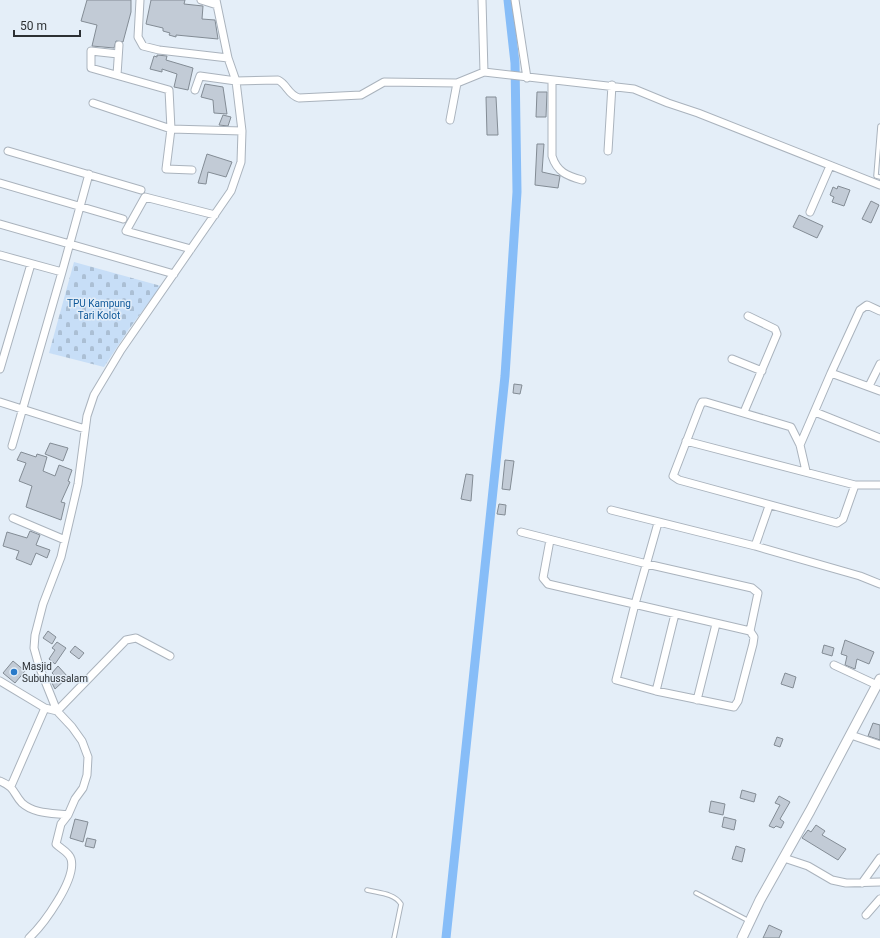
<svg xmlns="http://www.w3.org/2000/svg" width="880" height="938" viewBox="0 0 880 938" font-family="Roboto,sans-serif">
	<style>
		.cemetery { fill: url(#cemetery-stones) }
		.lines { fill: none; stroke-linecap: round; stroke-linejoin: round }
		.canal { stroke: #87bdf8; stroke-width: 9 }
		.building { fill: #c2cbd6; stroke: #838c95 }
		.service-casing { stroke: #aab3bd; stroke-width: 5.5 }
		.minor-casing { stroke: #aab3bd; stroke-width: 9 }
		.tertiary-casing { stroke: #aab3bd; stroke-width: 11 }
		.service { stroke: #fff; stroke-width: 3.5 }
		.minor { stroke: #fff; stroke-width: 7 }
		.tertiary { stroke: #fff; stroke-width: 9 }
		.poi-dot { fill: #297ac9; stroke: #e4eef8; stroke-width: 1.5 }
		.labels { text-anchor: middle; stroke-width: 3; stroke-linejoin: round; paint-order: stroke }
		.park-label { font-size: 10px; fill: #0e5899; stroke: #e4eef8 }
		.poi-label { font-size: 10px; fill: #2c3034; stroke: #e4eef8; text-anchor: start }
	</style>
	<defs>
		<pattern id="cemetery-stones" width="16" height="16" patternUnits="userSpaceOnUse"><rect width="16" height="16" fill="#c7def7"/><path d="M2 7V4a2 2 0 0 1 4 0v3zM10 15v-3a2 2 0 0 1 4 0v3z" fill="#abbfd4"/></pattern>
	</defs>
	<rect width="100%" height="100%" fill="#e4eef8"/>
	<path class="cemetery" d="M 74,262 L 161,286 L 129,329 L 104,367 L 49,353 Z"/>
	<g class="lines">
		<path class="canal" d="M 446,938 L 505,376 L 517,192 L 515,63 L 508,0"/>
	</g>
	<path class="building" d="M 87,0 L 131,0 L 131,12 L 123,42 L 116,41 L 114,48 L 92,46 L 97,25 L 81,21 Z
		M 151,0 L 185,0 L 184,4 L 203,6 L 202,19 L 215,20 L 218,39 L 176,35 L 176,37 L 169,35 L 170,33 L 163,31 L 163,28 L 146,24 Z
		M 157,55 L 167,56 L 166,60 L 193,68 L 188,90 L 174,87 L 177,74 L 162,69 L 162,72 L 150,69 L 154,56 L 157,57 Z
		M 205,84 L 223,87 L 227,114 L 214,113 L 213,100 L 201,97 Z
		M 537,92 L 547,92 L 546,117 L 536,117 Z
		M 486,97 L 496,97 L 498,135 L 487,135 Z
		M 223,115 L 231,117 L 228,126 L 219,125 Z
		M 537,144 L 544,144 L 542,172 L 560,176 L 558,188 L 535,185 Z
		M 207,154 L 232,162 L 226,177 L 208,172 L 206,184 L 198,183 Z
		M 838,186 L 850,190 L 844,206 L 832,202 L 834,197 L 830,195 L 833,187 L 837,189 Z
		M 871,201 L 879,205 L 871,223 L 862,219 Z
		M 799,215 L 823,226 L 817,238 L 793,227 Z
		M 514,384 L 522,385 L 520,394 L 513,393 Z
		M 50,443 L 68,448 L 63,461 L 45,454 Z
		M 21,452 L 36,457 L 37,454 L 47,457 L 43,471 L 55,476 L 59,465 L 72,470 L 68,481 L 70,482 L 61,502 L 65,503 L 61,520 L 26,507 L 32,486 L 19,481 L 26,463 L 17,460 Z
		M 505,460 L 514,461 L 510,490 L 502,489 Z
		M 466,474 L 473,475 L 471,501 L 461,499 Z
		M 499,504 L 506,505 L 505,515 L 497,514 Z
		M 30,531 L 40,535 L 36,545 L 50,550 L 47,558 L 36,553 L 31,565 L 16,559 L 19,551 L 3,546 L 7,532 L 27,538 Z
		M 48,631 L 56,637 L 52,644 L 43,638 Z
		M 845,640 L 874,652 L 869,664 L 857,659 L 855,669 L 845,665 L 847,656 L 841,654 Z
		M 57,642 L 66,648 L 55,664 L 49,659 L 55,650 L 52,648 Z
		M 824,645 L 834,648 L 832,656 L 822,653 Z
		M 75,646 L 84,653 L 79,659 L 70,652 Z
		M 13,661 L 25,671 L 15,683 L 3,673 Z
		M 58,666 L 68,677 L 55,689 L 50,679 L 54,675 L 52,673 Z
		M 785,673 L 796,677 L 793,688 L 781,684 Z
		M 873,723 L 880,725 L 880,740 L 868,736 Z
		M 777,737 L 783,739 L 780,747 L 774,745 Z
		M 742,790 L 756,794 L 754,802 L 740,798 Z
		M 779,796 L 790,802 L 780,819 L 784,822 L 781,828 L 776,826 L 774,828 L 769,826 L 780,805 L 775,803 Z
		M 711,801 L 725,804 L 723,815 L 709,812 Z
		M 724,817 L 736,820 L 734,830 L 722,827 Z
		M 75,819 L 88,822 L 83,842 L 70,838 Z
		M 816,825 L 825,831 L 822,835 L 846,849 L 838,860 L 802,838 L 808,830 L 811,832 Z
		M 87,838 L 96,840 L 94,848 L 85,846 Z
		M 736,846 L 745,849 L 742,862 L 732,859 Z
		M 769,925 L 782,931 L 779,938 L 763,938 Z"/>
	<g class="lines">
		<defs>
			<path id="service" d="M 880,126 L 876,176 L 880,177
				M 367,890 C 378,893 394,893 401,904 L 394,938
				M 696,893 L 749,921"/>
			<path id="minor" d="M 140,0 L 138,37 L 143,46 L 159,50 L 228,58
				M 201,0 L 217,5
				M 482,0 L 484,72
				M 515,0 L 527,78
				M 118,54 L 91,51 L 91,68 L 169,90 L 171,129 L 242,131
				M 117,75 L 119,45
				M 552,80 L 552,156 C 557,172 567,176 582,180
				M 195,90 L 200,76 L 236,81 L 278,80 C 287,84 288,95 299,98 L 361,95 L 384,82 L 457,83 L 484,72 L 634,89 L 668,103 L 698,113 L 880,185
				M 93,103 L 171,129 L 166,169 L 192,170
				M 450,120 L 457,83
				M 8,151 L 141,190
				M 608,151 L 612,85
				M 0,183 L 123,219
				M 810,212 L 830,166
				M 0,224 L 174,274
				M 191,249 L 126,231 L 145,197 L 215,215
				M 0,255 L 62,272 L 89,174
				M 732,359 L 762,371
				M 0,369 L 31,264
				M 831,373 L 880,391
				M 869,386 L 880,364
				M 0,402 L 85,429
				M 744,412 L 777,334 L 775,329 L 748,316
				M 815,412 L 880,438
				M 686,441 L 855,485
				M 800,445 L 831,373 L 860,310 L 867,305 L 880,311
				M 12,446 L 62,272
				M 806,471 L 800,445 L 791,427 L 706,402 L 702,402 L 700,406 L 673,476 L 679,480 L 837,523 L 843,519 L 855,485 L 880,485
				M 611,510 L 755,546 L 860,576 L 880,584
				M 13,518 L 65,540
				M 521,532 L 647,564 L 752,588 L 758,593 L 750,631
				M 550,540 L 543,578 L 548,584 L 750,631 L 754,637 L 753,644 L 738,701 L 734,707 L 656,691 L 616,680 L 635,604 L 658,523
				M 755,546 L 769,506
				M 834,665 L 877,685
				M 0,681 L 45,708
				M 656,691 L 675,614
				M 697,700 L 716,624
				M 851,735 L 880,745
				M 0,781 C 16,788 12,792 22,803 C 34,814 53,813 68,815
				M 11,786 L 45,708 L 57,711 L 126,640 L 136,638 L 170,656
				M 784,858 L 808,866 L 832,880 L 846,883 L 880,882
				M 862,883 L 880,858
				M 866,915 L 880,899
				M 29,938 C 43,925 77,879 71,859 C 69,852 61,849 56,844 L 61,824 L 68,815 L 75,799 L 83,788 L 87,775 L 88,757 L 82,741 L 72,727 L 57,711 L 39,666 L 34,648 L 35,635 L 43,604 L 61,557 L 78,484 L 87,416 L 94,395 L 121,350 L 231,191 L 241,162 L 242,131 L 236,81 L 228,58 L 216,0"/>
			<path id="tertiary" d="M 742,938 L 760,900 L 810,811 L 880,679"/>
		</defs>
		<use href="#service" class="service-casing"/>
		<use href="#minor" class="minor-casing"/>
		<use href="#tertiary" class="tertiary-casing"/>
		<use href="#service" class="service"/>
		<use href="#minor" class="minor"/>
		<use href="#tertiary" class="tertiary"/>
	</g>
	<circle class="poi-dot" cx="14" cy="672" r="4"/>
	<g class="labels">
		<g class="park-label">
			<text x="99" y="307">TPU Kampung<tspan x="99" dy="12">Tari Kolot</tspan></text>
		</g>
		<g class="poi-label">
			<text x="22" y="670">Masjid<tspan x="22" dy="12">Subuhussalam</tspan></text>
		</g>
	</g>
	<path d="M14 30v6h66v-6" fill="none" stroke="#2c3034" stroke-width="2"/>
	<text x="20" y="30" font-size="12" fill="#2c3034" stroke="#e4eef8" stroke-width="3" paint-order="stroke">50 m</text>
</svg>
